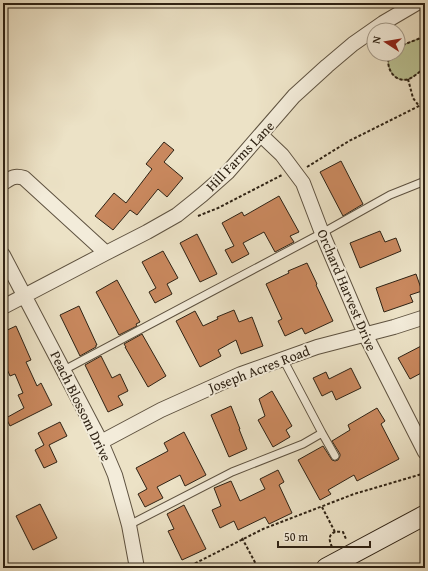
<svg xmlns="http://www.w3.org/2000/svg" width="428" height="571" viewBox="0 0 428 571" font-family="'Gentium Book Plus',serif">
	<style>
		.green { fill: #bac293; stroke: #747254 }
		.building { fill: #c9885e; stroke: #2e2214 }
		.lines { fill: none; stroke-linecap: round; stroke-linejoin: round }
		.lane-casing { stroke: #5e5240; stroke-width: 9 }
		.street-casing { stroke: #5e5240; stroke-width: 16 }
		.secondary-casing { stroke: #2e2214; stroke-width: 21 }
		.path { stroke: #2e2214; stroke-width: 2; stroke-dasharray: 3 2; stroke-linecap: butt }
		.lane { stroke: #f3ecda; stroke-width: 7 }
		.street { stroke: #f3ecda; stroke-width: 14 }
		.secondary { stroke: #f3ecda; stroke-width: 19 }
		.labels { text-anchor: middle; stroke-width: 4; stroke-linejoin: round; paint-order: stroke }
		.street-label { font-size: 14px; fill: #2e2214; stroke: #f3ecda }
	</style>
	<rect width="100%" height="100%" fill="#ece2c6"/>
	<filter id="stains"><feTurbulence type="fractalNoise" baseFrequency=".005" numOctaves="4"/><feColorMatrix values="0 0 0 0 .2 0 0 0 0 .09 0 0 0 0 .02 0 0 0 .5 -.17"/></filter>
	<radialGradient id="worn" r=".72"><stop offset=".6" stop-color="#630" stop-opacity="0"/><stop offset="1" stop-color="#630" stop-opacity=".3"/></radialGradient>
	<path class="green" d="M 423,37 L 425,37 L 425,68 C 420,71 414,77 409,79 C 394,84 384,66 390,54 L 398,54 L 398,47 Z"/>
	<path class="building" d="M 164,142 L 174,150 L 164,162 L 183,178 L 167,197 L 158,189 L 137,215 L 130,210 L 113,230 L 95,216 L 114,193 L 126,203 L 152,169 L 146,164 Z
		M 341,161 L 363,204 L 343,216 L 320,172 Z
		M 279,196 L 299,232 L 290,236 L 294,242 L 275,252 L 264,232 L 243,243 L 249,254 L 232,263 L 225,250 L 234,246 L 222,223 L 242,212 L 244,216 Z
		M 380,231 L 385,242 L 396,238 L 401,251 L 360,268 L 350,243 Z
		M 197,234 L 217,274 L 200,282 L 180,243 Z
		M 163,251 L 178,278 L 167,284 L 172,294 L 155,303 L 149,292 L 156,288 L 142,262 Z
		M 307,263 L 317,284 L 316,285 L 333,321 L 305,334 L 302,328 L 285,336 L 278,321 L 282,319 L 266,284 L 289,273 L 288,271 Z
		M 416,274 L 422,291 L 410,295 L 413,302 L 384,312 L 376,288 Z
		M 117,280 L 140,322 L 136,324 L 137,326 L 119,335 L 96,292 Z
		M 79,306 L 97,345 L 96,345 L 96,347 L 80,356 L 60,315 Z
		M 234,310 L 239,322 L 252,317 L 263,346 L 241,354 L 236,340 L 218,350 L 221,356 L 200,367 L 176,321 L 195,311 L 203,326 L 218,319 L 217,317 Z
		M 16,326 L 31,360 L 26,362 L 37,386 L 41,383 L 52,405 L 10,426 L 6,418 L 24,408 L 18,395 L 23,393 L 15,374 L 10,376 L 3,360 L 3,332 Z
		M 142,334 L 166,376 L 148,387 L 125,347 L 126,347 L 124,344 Z
		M 425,344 L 425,371 L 410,379 L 398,358 Z
		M 101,356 L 112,378 L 120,374 L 128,391 L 118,396 L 123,405 L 108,412 L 85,365 Z
		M 351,368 L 361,388 L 336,400 L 332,391 L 322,396 L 313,378 L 326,372 L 329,379 Z
		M 272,391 L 292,426 L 286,430 L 290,437 L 273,447 L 258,420 L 265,416 L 259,399 Z
		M 231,406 L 240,429 L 239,429 L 247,449 L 229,457 L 211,415 Z
		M 377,408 L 385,421 L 381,424 L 399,459 L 357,481 L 354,475 L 328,490 L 331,494 L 320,500 L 298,460 L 323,446 L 332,460 L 335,461 L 338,460 L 340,456 L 340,454 L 332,441 L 350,430 L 348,425 Z
		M 60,422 L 67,436 L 49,445 L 57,462 L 44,468 L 35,450 L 44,445 L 38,433 Z
		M 184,432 L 206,475 L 185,486 L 180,475 L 157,487 L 163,498 L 145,507 L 138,494 L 147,489 L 136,468 L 168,451 L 164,443 Z
		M 278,470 L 284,482 L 279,485 L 292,513 L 269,524 L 265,517 L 238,530 L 234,521 L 220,528 L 212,510 L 221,506 L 214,488 L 231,481 L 240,501 L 265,489 L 260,479 Z
		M 40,504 L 57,538 L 33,550 L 16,516 Z
		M 184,505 L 206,549 L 182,560 L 168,531 L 174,529 L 167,514 Z"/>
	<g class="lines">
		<defs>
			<path id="lane" d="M 283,359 L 322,433 L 335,456
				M 64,370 L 322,233 L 390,195 L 425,181
				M 129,525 L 232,472 L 303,444 L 322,433"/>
			<path id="street" d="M 261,135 L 282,155 L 303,183 L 322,233 L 365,334 L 425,452
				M 3,183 C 11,178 14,175 24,178 L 106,253
				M 3,255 L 101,442 L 115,475 L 129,525 L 137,568
				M 3,307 L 106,253 L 147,232 L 177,215 L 202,195 L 228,172 L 294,96 L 327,66 L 353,44 L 383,23 L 417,3
				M 101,442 L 161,410 L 241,374 L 317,347 L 394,327 L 425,317"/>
			<path id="secondary" d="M 326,568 L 425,515"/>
		</defs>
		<use href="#lane" class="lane-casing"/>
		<use href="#street" class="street-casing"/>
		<use href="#secondary" class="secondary-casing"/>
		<path class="path" d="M 421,16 L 425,25
			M 423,37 L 425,33
			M 398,47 L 423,37 L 425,37
			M 390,54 C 384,66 394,84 409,79 C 414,77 420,71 425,68
			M 408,79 L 413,98 L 419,106
			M 307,167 L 349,141 L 425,103
			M 198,216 L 218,208 L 282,175
			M 322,507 L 335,532
			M 242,538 L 258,568
			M 332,547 C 327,537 330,530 343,532 L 346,539
			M 186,568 L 263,529 L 354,494 L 422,474
			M 414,568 L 425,562"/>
		<use href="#lane" class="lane"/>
		<use href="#street" class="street"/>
		<use href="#secondary" class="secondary"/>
	</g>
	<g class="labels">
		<g class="street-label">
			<text transform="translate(240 156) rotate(-46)" y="5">Hill Farms Lane</text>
			<text transform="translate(347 290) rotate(67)" y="5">Orchard Harvest Drive</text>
			<text transform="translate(259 369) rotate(-21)" y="5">Joseph Acres Road</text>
			<text transform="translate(81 406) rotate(64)" y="5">Peach Blossom Drive</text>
		</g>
	</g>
	<rect width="428" height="571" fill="none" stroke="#ece2c6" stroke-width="16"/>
	<rect x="4" y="4" width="420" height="563" fill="none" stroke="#2e2214" stroke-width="2"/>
	<rect x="8" y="8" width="412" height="555" fill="none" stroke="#2e2214"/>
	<g transform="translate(386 42) rotate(282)"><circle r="19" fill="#f3ecda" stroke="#a49b8b"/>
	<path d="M0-3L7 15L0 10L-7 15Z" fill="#8f2418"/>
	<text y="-6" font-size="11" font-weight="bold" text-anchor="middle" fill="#2e2214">N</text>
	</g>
	<path d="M278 541v6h92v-6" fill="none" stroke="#2e2214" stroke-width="2"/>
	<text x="284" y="541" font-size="12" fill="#2e2214" stroke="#f3ecda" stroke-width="3" paint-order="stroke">50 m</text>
	<rect width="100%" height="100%" filter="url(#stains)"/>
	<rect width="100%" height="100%" fill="url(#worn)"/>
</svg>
